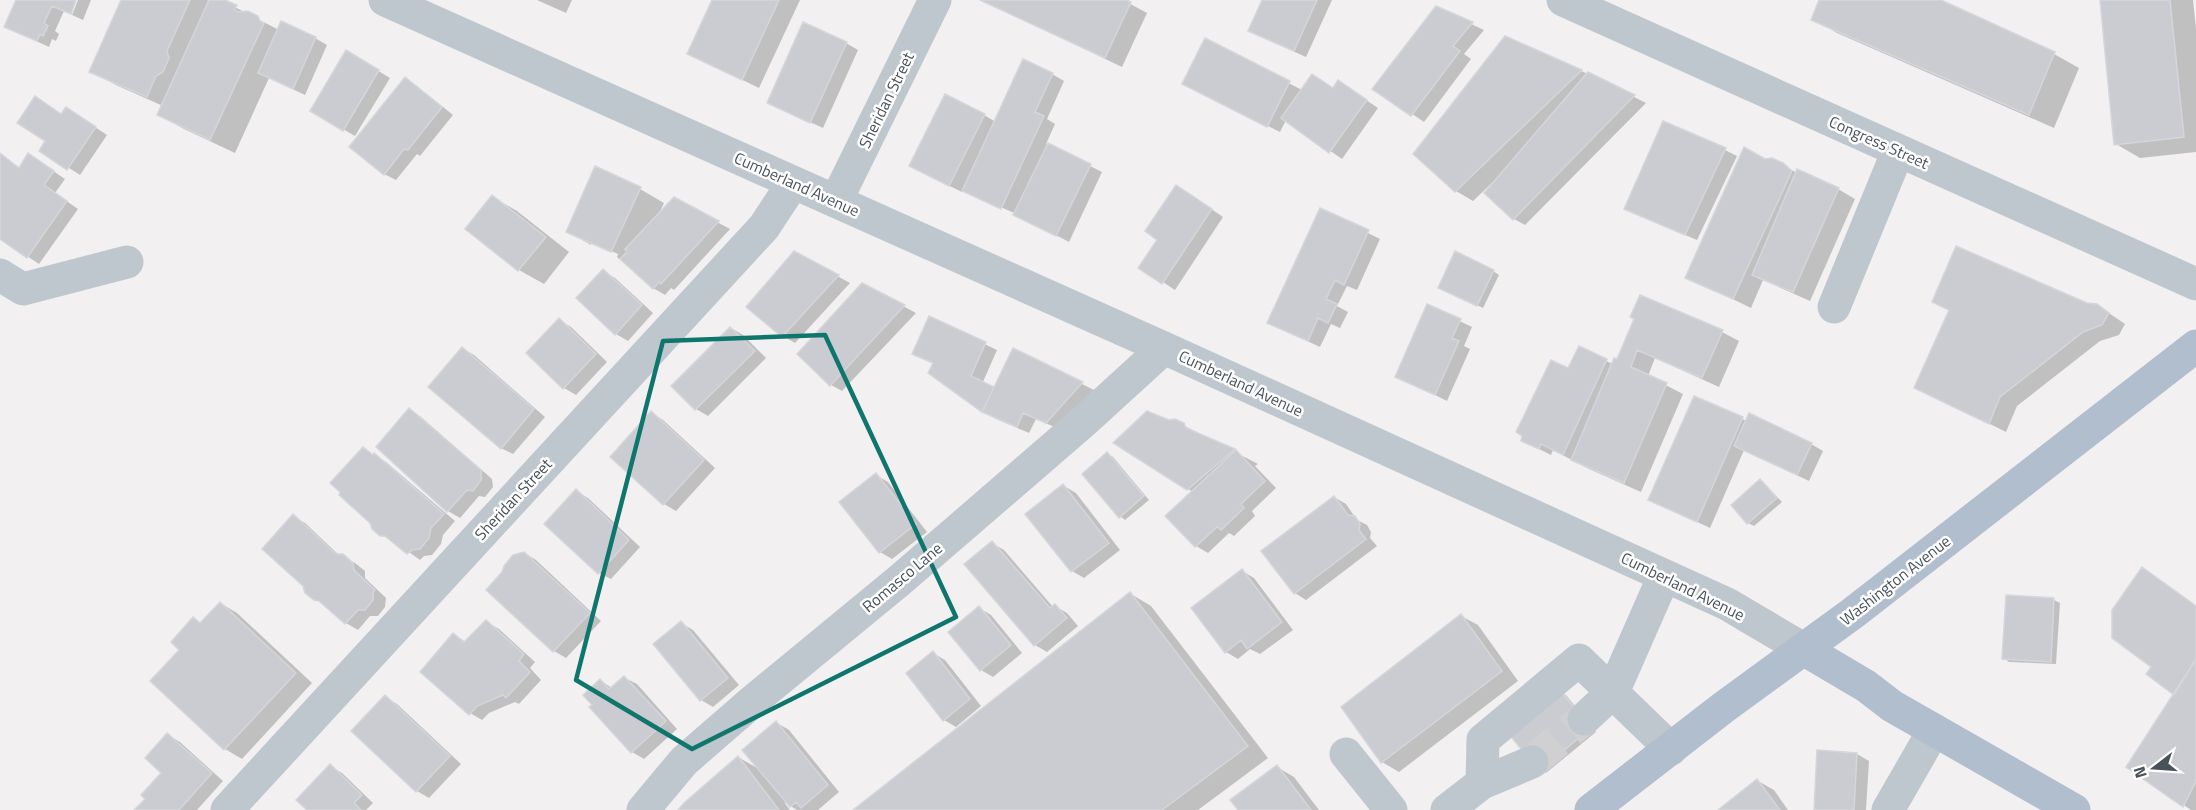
<svg xmlns="http://www.w3.org/2000/svg" width="2196" height="810" viewBox="0 0 2196 810" font-family="'Titillium Web',sans-serif">
	<style>
		.shadow { fill: #0003 }
		.building { fill: #caccd2; stroke: #d4d6db; stroke-width: 1.5 }
		.lines { fill: none; stroke-linecap: round; stroke-linejoin: round }
		.minor-tunnel { stroke: #d0d0d2; stroke-width: 33; stroke-dasharray: 33 16; stroke-linecap: butt }
		.minor { stroke: #bec7ce; stroke-width: 33 }
		.major { stroke: #b1becd; stroke-width: 33 }
		.marked { fill: none; stroke: #0f766e; stroke-width: 4.5; stroke-linejoin: round }
		.labels { text-anchor: middle; stroke-width: 5; stroke-linejoin: round; paint-order: stroke }
		.street-label { font-size: 16px; fill: #48525c; stroke: #fff }
	</style>
	<rect width="100%" height="100%" fill="#f2f0f0"/>
	<path class="shadow" d="M 18,0 L 75,0 L 70,14 L 64,11 L 55,31 L 59,34 L 56,41 L 52,39 L 49,47 L 6,27 Z
		M 78,0 L 91,0 L 83,20 L 72,15 Z
		M 122,0 L 207,0 L 210,2 L 221,0 L 279,30 L 315,38 L 327,45 L 305,95 L 269,78 L 235,153 L 184,129 L 159,115 L 163,106 L 116,85 L 91,71 Z
		M 537,0 L 572,0 L 566,13 Z
		M 714,0 L 800,0 L 759,88 L 689,54 Z
		M 982,0 L 1123,0 L 1147,13 L 1122,67 Z
		M 1264,0 L 1332,0 L 1306,57 L 1262,37 Z
		M 1821,0 L 1938,0 L 2054,54 L 2079,68 L 2054,128 L 1837,33 L 1813,19 Z
		M 2102,0 L 2193,0 L 2196,29 L 2196,152 L 2140,158 L 2116,144 Z
		M 1437,8 L 1484,30 L 1464,54 L 1471,59 L 1424,122 L 1374,88 Z
		M 1505,38 L 1588,74 L 1646,103 L 1525,225 L 1514,219 L 1493,182 L 1473,201 L 1456,191 Z
		M 1205,40 L 1302,90 L 1334,89 L 1339,82 L 1378,108 L 1342,159 L 1286,120 L 1280,132 L 1195,90 Z
		M 846,43 L 858,50 L 823,128 L 781,109 Z
		M 347,52 L 390,78 L 355,136 L 312,111 Z
		M 1052,74 L 1064,81 L 1047,119 L 1055,124 L 1046,144 L 1102,172 L 1069,242 L 1014,213 L 963,190 L 962,192 L 923,173 L 984,115 L 996,122 Z
		M 405,79 L 417,86 L 453,115 L 420,156 L 417,154 L 396,180 L 384,174 Z
		M 62,115 L 78,116 L 107,135 L 80,175 L 41,150 Z
		M 1725,150 L 1737,156 L 1697,240 L 1638,215 Z
		M 0,155 L 20,168 L 40,162 L 65,179 L 55,193 L 78,209 L 39,264 L 0,238 Z
		M 1765,160 L 1783,165 L 1797,173 L 1838,189 L 1855,199 L 1810,301 L 1763,280 L 1751,308 L 1687,277 Z
		M 640,189 L 664,203 L 659,214 L 674,199 L 730,229 L 674,290 L 671,288 L 665,295 L 653,288 L 617,257 L 618,254 L 591,242 L 591,245 L 567,231 Z
		M 1188,193 L 1223,217 L 1175,290 L 1140,267 Z
		M 493,197 L 517,211 L 569,252 L 544,284 L 519,270 L 467,229 Z
		M 1321,210 L 1380,239 L 1357,290 L 1347,286 L 1337,306 L 1348,312 L 1340,328 L 1331,324 L 1320,347 L 1281,329 Z
		M 795,253 L 850,283 L 795,343 L 783,336 L 748,307 Z
		M 603,271 L 615,278 L 653,313 L 628,341 L 616,334 Z
		M 1493,271 L 1499,275 L 1483,308 L 1446,290 Z
		M 863,285 L 916,313 L 842,391 L 831,385 Z
		M 1934,302 L 2097,305 L 2125,324 L 2119,335 L 2100,341 L 2017,406 L 2006,432 L 1916,387 L 1951,311 Z
		M 1428,306 L 1472,327 L 1464,346 L 1470,349 L 1447,401 L 1397,376 Z
		M 930,318 L 997,350 L 982,384 L 995,389 L 1014,350 L 1094,390 L 1059,429 L 1036,419 L 1029,433 L 996,419 L 930,373 L 934,364 L 913,354 Z
		M 1636,319 L 1722,332 L 1739,341 L 1719,387 L 1655,358 L 1648,376 L 1683,394 L 1641,492 L 1589,469 L 1553,450 L 1551,455 L 1535,447 L 1568,370 L 1606,361 L 1613,364 L 1617,362 Z
		M 559,320 L 571,327 L 607,362 L 576,395 L 564,388 L 528,353 Z
		M 731,328 L 743,335 L 766,358 L 708,416 L 696,409 L 673,386 Z
		M 462,348 L 474,355 L 545,417 L 513,454 L 501,448 Z
		M 409,410 L 421,417 L 492,479 L 493,487 L 485,497 L 479,496 L 460,518 L 448,511 Z
		M 651,413 L 663,420 L 715,468 L 676,511 L 664,504 L 612,457 Z
		M 1742,419 L 1811,444 L 1823,451 L 1809,481 L 1744,450 L 1710,528 L 1650,500 Z
		M 1169,422 L 1183,425 L 1258,464 L 1255,466 L 1276,488 L 1252,511 L 1255,516 L 1234,536 L 1229,533 L 1208,553 L 1196,546 L 1193,492 L 1115,443 Z
		M 363,449 L 386,462 L 455,521 L 443,535 L 441,544 L 432,555 L 424,556 L 420,560 L 395,542 L 381,535 Z
		M 1107,454 L 1113,457 L 1149,500 L 1125,520 L 1120,516 Z
		M 876,475 L 888,482 L 927,532 L 892,559 L 880,552 L 841,502 Z
		M 1761,481 L 1766,485 L 1782,502 L 1754,526 L 1748,523 L 1733,506 Z
		M 1064,486 L 1076,493 L 1120,550 L 1084,578 L 1072,571 L 1027,514 Z
		M 576,491 L 588,498 L 640,547 L 611,579 L 599,573 L 546,524 Z
		M 1334,497 L 1346,504 L 1357,520 L 1367,525 L 1371,532 L 1370,538 L 1377,546 L 1306,600 L 1295,593 Z
		M 293,516 L 305,523 L 340,556 L 355,563 L 365,571 L 365,578 L 386,598 L 385,607 L 378,616 L 370,616 L 358,630 L 346,623 L 320,600 Z
		M 992,543 L 1004,550 L 1053,607 L 1055,606 L 1067,613 L 1078,626 L 1047,652 L 1035,645 Z
		M 524,553 L 536,560 L 601,621 L 566,658 L 554,651 L 488,590 Z
		M 1242,571 L 1254,578 L 1293,630 L 1260,654 L 1250,649 L 1238,659 L 1226,652 Z
		M 1131,594 L 1151,606 L 1268,758 L 1198,810 L 855,810 Z
		M 2054,600 L 2060,603 L 2056,664 L 2009,662 L 2004,658 Z
		M 220,603 L 237,613 L 312,683 L 242,759 L 225,749 L 152,681 L 181,649 L 193,619 L 202,624 Z
		M 2196,606 L 2196,810 L 2191,810 L 2128,766 L 2176,695 Z
		M 979,608 L 991,615 L 1022,653 L 993,677 L 981,670 Z
		M 1461,616 L 1478,625 L 1518,681 L 1399,772 L 1382,762 Z
		M 487,622 L 499,629 L 535,662 L 530,668 L 541,680 L 519,704 L 515,702 L 489,713 L 482,720 L 470,713 L 454,635 L 466,642 Z
		M 681,623 L 693,630 L 739,685 L 713,707 L 701,700 Z
		M 933,653 L 945,660 L 981,706 L 956,727 L 944,720 Z
		M 625,678 L 637,684 L 677,729 L 644,759 L 632,752 L 591,707 L 601,681 L 612,688 Z
		M 1561,692 L 1566,695 L 1596,732 L 1546,773 L 1540,770 Z
		M 385,697 L 397,704 L 461,764 L 429,798 L 417,791 L 353,731 Z
		M 777,723 L 789,730 L 839,792 L 818,810 L 797,810 L 784,802 L 790,810 L 680,810 L 738,757 L 759,769 Z
		M 168,735 L 180,742 L 223,781 L 197,810 L 136,810 L 147,799 L 163,773 Z
		M 1857,754 L 1869,761 L 1866,810 L 1815,810 Z
		M 330,766 L 342,773 L 373,803 L 366,810 L 309,810 Z
		M 1277,767 L 1294,777 L 1319,810 L 1240,810 Z
		M 1758,781 L 1774,790 L 1788,810 L 1720,810 Z"/>
	<path class="building" d="M 16,0 L 76,0 L 71,14 L 52,6 L 44,23 L 48,26 L 43,36 L 40,34 L 37,41 L 4,27 Z
		M 121,0 L 190,0 L 167,51 L 169,58 L 163,72 L 156,76 L 147,97 L 89,72 Z
		M 209,0 L 225,0 L 237,5 L 234,10 L 239,12 L 248,11 L 258,16 L 260,21 L 264,23 L 210,140 L 157,115 Z
		M 712,0 L 779,0 L 742,80 L 687,54 Z
		M 980,0 L 1127,0 L 1131,2 L 1105,58 Z
		M 1262,0 L 1317,0 L 1294,51 L 1248,31 Z
		M 1819,0 L 1941,0 L 2055,52 L 2029,115 L 1811,20 Z
		M 1819,0 L 1941,0 L 2055,52 L 2029,115 L 1811,20 Z
		M 2100,0 L 2170,0 L 2184,137 L 2114,145 Z
		M 2100,0 L 2170,0 L 2184,137 L 2114,145 Z
		M 1436,6 L 1473,22 L 1453,46 L 1460,51 L 1411,116 L 1372,89 Z
		M 281,21 L 316,37 L 293,89 L 258,73 Z
		M 803,22 L 847,42 L 810,123 L 767,103 Z
		M 1505,36 L 1582,70 L 1455,192 L 1413,154 Z
		M 1205,38 L 1290,81 L 1267,127 L 1182,84 Z
		M 346,50 L 379,70 L 343,131 L 310,111 Z
		M 1023,59 L 1053,73 L 1035,112 L 1044,116 L 1001,209 L 962,191 Z
		M 1588,72 L 1635,95 L 1513,220 L 1484,193 Z
		M 1312,74 L 1333,88 L 1338,80 L 1367,100 L 1329,153 L 1281,118 Z
		M 405,77 L 442,107 L 408,150 L 404,149 L 384,175 L 349,147 Z
		M 945,94 L 985,114 L 949,186 L 909,166 Z
		M 35,96 L 61,114 L 66,107 L 96,127 L 67,170 L 39,151 L 45,141 L 17,123 Z
		M 1663,121 L 1726,148 L 1685,235 L 1624,209 Z
		M 1048,143 L 1091,164 L 1056,236 L 1013,215 Z
		M 1744,147 L 1765,159 L 1772,158 L 1783,163 L 1792,171 L 1733,299 L 1685,278 Z
		M 0,153 L 19,168 L 28,153 L 54,171 L 44,185 L 67,201 L 27,258 L 0,239 Z
		M 595,166 L 641,187 L 611,252 L 566,232 Z
		M 1797,169 L 1839,188 L 1793,292 L 1752,275 Z
		M 1176,185 L 1212,209 L 1162,284 L 1138,268 L 1157,240 L 1145,231 Z
		M 492,195 L 546,237 L 518,271 L 465,229 Z
		M 674,197 L 719,221 L 661,284 L 659,282 L 653,289 L 620,259 L 627,252 L 625,249 Z
		M 1320,208 L 1369,230 L 1344,285 L 1335,280 L 1326,299 L 1337,304 L 1328,323 L 1318,318 L 1308,341 L 1267,323 Z
		M 1956,246 L 2087,303 L 2097,304 L 2109,313 L 2102,325 L 2083,332 L 2000,397 L 1989,424 L 1914,388 L 1949,310 L 1932,302 Z
		M 794,251 L 839,275 L 782,337 L 746,307 Z
		M 1455,251 L 1494,270 L 1477,306 L 1438,288 Z
		M 603,269 L 642,305 L 615,335 L 576,298 Z
		M 862,283 L 905,305 L 830,386 L 797,354 Z
		M 1640,295 L 1723,330 L 1702,378 L 1637,350 L 1631,367 L 1667,383 L 1624,483 L 1571,460 L 1614,358 L 1617,359 L 1634,319 L 1630,317 Z
		M 1427,304 L 1461,319 L 1452,338 L 1459,341 L 1435,395 L 1395,377 Z
		M 929,316 L 986,342 L 971,376 L 994,387 L 982,412 L 928,373 L 933,363 L 912,354 Z
		M 559,318 L 596,354 L 563,389 L 526,353 Z
		M 730,327 L 755,351 L 695,410 L 671,386 Z
		M 1579,346 L 1607,359 L 1563,455 L 1541,444 L 1539,449 L 1521,441 L 1522,436 L 1516,432 L 1551,360 L 1568,368 Z
		M 462,347 L 534,409 L 501,449 L 428,387 Z
		M 1013,348 L 1083,382 L 1046,423 L 1023,413 L 1017,427 L 982,412 Z
		M 1694,396 L 1743,417 L 1697,522 L 1648,500 Z
		M 409,408 L 481,470 L 481,480 L 473,491 L 467,490 L 447,512 L 376,447 Z
		M 651,411 L 704,460 L 663,505 L 610,457 Z
		M 1147,411 L 1169,420 L 1175,419 L 1184,423 L 1186,428 L 1235,449 L 1187,490 L 1113,443 Z
		M 1749,413 L 1812,443 L 1797,475 L 1734,446 Z
		M 363,447 L 373,455 L 374,453 L 444,514 L 431,528 L 429,538 L 420,549 L 412,550 L 407,554 L 385,536 L 380,536 L 372,529 L 370,523 L 339,495 L 340,492 L 330,483 Z
		M 1236,450 L 1265,481 L 1241,504 L 1244,508 L 1221,530 L 1217,527 L 1195,547 L 1165,516 Z
		M 1107,452 L 1144,496 L 1119,518 L 1082,474 Z
		M 876,473 L 916,524 L 879,553 L 839,502 Z
		M 1760,479 L 1777,498 L 1747,524 L 1731,505 Z
		M 1063,484 L 1109,543 L 1071,572 L 1025,514 Z
		M 576,489 L 629,540 L 598,574 L 544,524 Z
		M 1334,496 L 1348,515 L 1355,516 L 1360,524 L 1359,530 L 1366,539 L 1294,594 L 1261,551 Z
		M 293,514 L 336,554 L 343,554 L 353,563 L 354,570 L 375,590 L 373,592 L 373,600 L 365,610 L 358,610 L 345,624 L 319,601 L 314,600 L 305,593 L 303,586 L 262,549 Z
		M 992,541 L 1050,608 L 1055,604 L 1067,618 L 1034,646 L 964,564 Z
		M 524,552 L 590,613 L 553,652 L 486,590 L 502,572 L 504,566 L 513,555 Z
		M 2142,567 L 2196,606 L 2196,659 L 2174,695 L 2146,674 L 2151,667 L 2112,638 L 2112,610 Z
		M 1242,569 L 1282,622 L 1247,649 L 1241,640 L 1225,653 L 1191,608 Z
		M 1130,592 L 1248,746 L 1162,810 L 853,810 Z
		M 2006,595 L 2054,598 L 2051,662 L 2002,659 Z
		M 220,602 L 296,673 L 224,750 L 150,681 L 179,650 L 171,642 L 193,617 L 200,623 Z
		M 979,606 L 1011,645 L 980,671 L 948,632 Z
		M 1461,614 L 1502,671 L 1381,763 L 1341,707 Z
		M 486,620 L 524,654 L 519,661 L 530,672 L 506,698 L 503,695 L 477,706 L 469,715 L 420,672 L 453,633 L 464,642 Z
		M 681,621 L 728,678 L 700,701 L 653,644 Z
		M 933,651 L 970,699 L 943,721 L 906,673 Z
		M 2196,659 L 2196,781 L 2183,807 L 2126,767 Z
		M 624,676 L 666,721 L 631,753 L 589,707 L 592,705 L 583,695 L 600,679 L 609,689 Z
		M 1560,690 L 1591,728 L 1539,771 L 1508,733 Z
		M 385,695 L 450,756 L 416,792 L 351,731 Z
		M 776,721 L 828,785 L 801,808 L 796,802 L 790,807 L 742,750 Z
		M 167,733 L 212,773 L 179,810 L 134,810 L 145,799 L 141,795 L 161,773 L 145,758 Z
		M 1817,750 L 1857,753 L 1854,810 L 1814,810 Z
		M 738,756 L 779,810 L 678,810 L 684,803 Z
		M 330,764 L 362,795 L 354,803 L 361,810 L 307,810 L 296,800 Z
		M 1277,765 L 1311,810 L 1238,810 L 1230,800 Z
		M 1757,779 L 1780,810 L 1718,810 Z"/>
	<g class="lines">
		<path class="minor-tunnel" d="M 1532,762 L 1584,719"/>
		<path class="minor" d="M 385,0 L 1164,348 L 1727,604 L 1805,650
			M 1563,0 L 2196,284
			M 836,201 L 935,0
			M 0,275 L 23,289 L 127,262
			M 1834,307 L 1898,151
			M 1584,719 L 1613,692 L 1664,576
			M 1346,754 L 1391,810
			M 1482,783 L 1532,762
			M 227,810 L 764,227 L 793,183
			M 643,810 L 684,761 L 753,701 L 900,580 L 1083,422 L 1164,348
			M 1447,810 L 1482,783 L 1483,740 L 1579,660 L 1671,749
			M 1888,810 L 1934,730"/>
		<path class="major" d="M 1805,650 L 1866,686 L 1892,706 L 2074,810
			M 1591,810 L 1724,707 L 1853,613 L 2196,346"/>
	</g>
	<path class="marked" d="M 825,335 L 956,617 L 692,749 L 576,680 L 663,341 Z"/>
	<g class="labels">
		<g class="street-label">
			<text transform="translate(886 100) rotate(-64)" y="6">Sheridan Street</text>
			<text transform="translate(1879 142) rotate(24)" y="6">Congress Street</text>
			<text transform="translate(797 184) rotate(24)" y="6">Cumberland Avenue</text>
			<text transform="translate(1241 383) rotate(25)" y="6">Cumberland Avenue</text>
			<text transform="translate(513 499) rotate(-47)" y="6">Sheridan Street</text>
			<text transform="translate(902 577) rotate(-40)" y="6">Romasco Lane</text>
			<text transform="translate(1895 580) rotate(-38)" y="6">Washington Avenue</text>
			<text transform="translate(1683 586) rotate(26)" y="6">Cumberland Avenue</text>
		</g>
	</g>
	<g transform="translate(2154 768) rotate(253)" stroke="#ffffff" stroke-width="4.5" paint-order="stroke">
	<path d="M0-4.5L10 22L0 15L-10 22Z" fill="#48525c"/>
	<text y="-9" font-size="16" font-weight="bold" text-anchor="middle" fill="#48525c">N</text>
	</g>
</svg>
